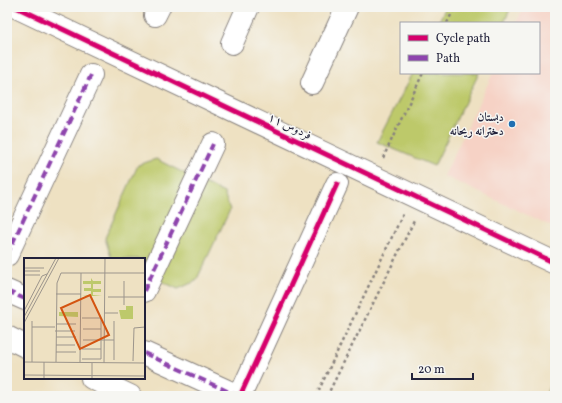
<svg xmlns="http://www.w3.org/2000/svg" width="562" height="403" viewBox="0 0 562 403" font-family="Vollkorn,Amiri,serif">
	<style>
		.built { fill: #f6d2c5 }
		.green { fill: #bdc96b; stroke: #707653 }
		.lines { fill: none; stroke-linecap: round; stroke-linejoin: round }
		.minor-casing { stroke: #88827e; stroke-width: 24 }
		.path { stroke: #88827e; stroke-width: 2.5; stroke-dasharray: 3 3; stroke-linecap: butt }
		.minor { stroke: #fff; stroke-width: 22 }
		.quiet { stroke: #8e44ad; stroke-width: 4; stroke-dasharray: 8 4; stroke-linecap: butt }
		.cycleway-casing { stroke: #f6f6f2; stroke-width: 8 }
		.cycleway { stroke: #d6006c; stroke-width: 5 }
		.poi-dot { fill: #1f6fb2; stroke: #f6f6f2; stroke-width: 1.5 }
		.labels { text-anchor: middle; stroke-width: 3; stroke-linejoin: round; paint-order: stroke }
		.poi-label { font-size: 12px; font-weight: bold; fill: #22223b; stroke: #f6f6f2; text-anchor: end }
		.street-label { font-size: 12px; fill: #22223b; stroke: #f6f6f2 }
		.inset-road { fill: none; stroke: #9c958c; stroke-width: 1 }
		.view { fill: #d45411; fill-opacity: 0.15; stroke: #d45411; stroke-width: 2 }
		.inset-edge { fill: none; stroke: #22223b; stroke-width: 2 }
	</style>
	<rect width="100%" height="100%" fill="#f6f6f2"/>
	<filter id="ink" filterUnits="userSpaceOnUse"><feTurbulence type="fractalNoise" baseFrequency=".025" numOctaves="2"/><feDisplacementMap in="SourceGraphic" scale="8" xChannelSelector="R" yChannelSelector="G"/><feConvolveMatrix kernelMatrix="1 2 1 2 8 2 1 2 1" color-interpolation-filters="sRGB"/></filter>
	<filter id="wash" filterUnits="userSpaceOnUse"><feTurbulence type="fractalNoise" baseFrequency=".012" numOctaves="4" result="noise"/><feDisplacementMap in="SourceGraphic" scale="16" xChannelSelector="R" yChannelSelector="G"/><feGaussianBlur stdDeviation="0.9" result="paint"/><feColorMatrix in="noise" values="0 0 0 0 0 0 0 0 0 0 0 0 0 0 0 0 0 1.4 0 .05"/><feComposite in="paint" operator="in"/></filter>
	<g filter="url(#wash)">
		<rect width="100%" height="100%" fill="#eee1c2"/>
		<path class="built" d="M 524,7 L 555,7 L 555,228 L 444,176 L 493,73 L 539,73 L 539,23 L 516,23 Z"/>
		<path class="green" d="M 446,7 L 511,7 L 504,23 L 438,23 Z
			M 413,73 L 479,73 L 434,166 L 377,142 Z
			M 156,159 L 224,193 L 230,210 L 196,281 L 178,289 L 144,273 L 144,259 L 116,259 L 111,257 L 105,238 L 138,165 Z
			M 555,374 L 555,396 L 545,396 Z"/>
	</g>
	<g filter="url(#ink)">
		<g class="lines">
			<defs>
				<path id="minor" d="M 16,7 L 555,263
					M 155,15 L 159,7
					M 232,43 L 248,7
					M 312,83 L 347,7
					M 7,255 L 91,75
					M 7,291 L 25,299
					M 144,291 L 213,144
					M 7,337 L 25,346
					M 144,353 L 238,396
					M 92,378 L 130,396
					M 240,396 L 337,184"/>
			</defs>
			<use href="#minor" class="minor-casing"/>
			<path class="path" d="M 447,23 L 455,7
				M 383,158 L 423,73
				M 316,396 L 403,214
				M 327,396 L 415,219"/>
			<use href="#minor" class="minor"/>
			<path class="quiet" d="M 7,255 L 91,75
				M 7,291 L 25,299
				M 144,291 L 213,144
				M 144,353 L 238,396"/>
			<defs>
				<path id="cycleway" d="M 16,7 L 555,263
					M 240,396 L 337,184"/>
			</defs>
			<use href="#cycleway" class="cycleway-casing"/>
			<use href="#cycleway" class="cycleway"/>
		</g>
	</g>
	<circle class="poi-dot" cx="512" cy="124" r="4"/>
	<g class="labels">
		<g class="poi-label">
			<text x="504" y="121">دبستان<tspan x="504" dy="14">دخترانه ریحانه</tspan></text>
		</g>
		<g class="street-label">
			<text transform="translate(290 126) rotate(25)" y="4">فردوس ۱۱</text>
		</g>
	</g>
	<g transform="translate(24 258)">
		<rect width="121" height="121" fill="#eee1c2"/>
		<path d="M 67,20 L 69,23 L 77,23 L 77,26 L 69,26 L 69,31 L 77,31 L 77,34 L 69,34 L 69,37 L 78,38 L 58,38 L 67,37 L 67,33 L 60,33 L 60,30 L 67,30 L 67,26 L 59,26 L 59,23 L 67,23 ZM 102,48 L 109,48 L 109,61 L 97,61 L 95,52 L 102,52 ZM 35,54 L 54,54 L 54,59 L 35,58 Z" fill="#bdc96b"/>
		<path class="inset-road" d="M 0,10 L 20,10M 0,13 L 16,13M 0,17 L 16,17M 32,36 L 57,36M 84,39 L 121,39M 100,47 L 100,23M 0,53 L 18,18 L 23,16M 81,55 L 94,55M 0,59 L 32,0M 0,65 L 35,0M 32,66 L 52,66M 8,69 L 31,69M 59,71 L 77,71M 31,73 L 51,73M 32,79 L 52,79M 59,82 L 90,82M 32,87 L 51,87M 58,91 L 77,91M 32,94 L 52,94M 58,101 L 77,101 L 77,60 L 58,60M 90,102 L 90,63M 109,103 L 110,70 L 121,69M 0,104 L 121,105M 8,104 L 8,63M 32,104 L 33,25 L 37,15 L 121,15M 56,104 L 57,15M 80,105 L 81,0M 0,117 L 121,118M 20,121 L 20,104M 68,121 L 68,105"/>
		<path class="view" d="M 66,37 L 85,77 L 56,91 L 37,50 Z"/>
		<rect width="121" height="121" class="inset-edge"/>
	</g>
	<rect width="562" height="403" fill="none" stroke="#f6f6f2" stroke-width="24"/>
	<rect x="400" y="22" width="140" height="52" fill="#f6f6f2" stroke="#a1a1a9"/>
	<rect x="408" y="35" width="20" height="6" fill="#d6006c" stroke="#a1a1a9"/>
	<text x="436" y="42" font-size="12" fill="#22223b">Cycle path</text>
	<rect x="408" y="55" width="20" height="6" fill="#8e44ad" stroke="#a1a1a9"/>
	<text x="436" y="62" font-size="12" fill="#22223b">Path</text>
	<path d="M412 373v6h61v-6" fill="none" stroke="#22223b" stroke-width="2"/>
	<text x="418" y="373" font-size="12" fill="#22223b" stroke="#f6f6f2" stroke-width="3" paint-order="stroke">20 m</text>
</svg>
